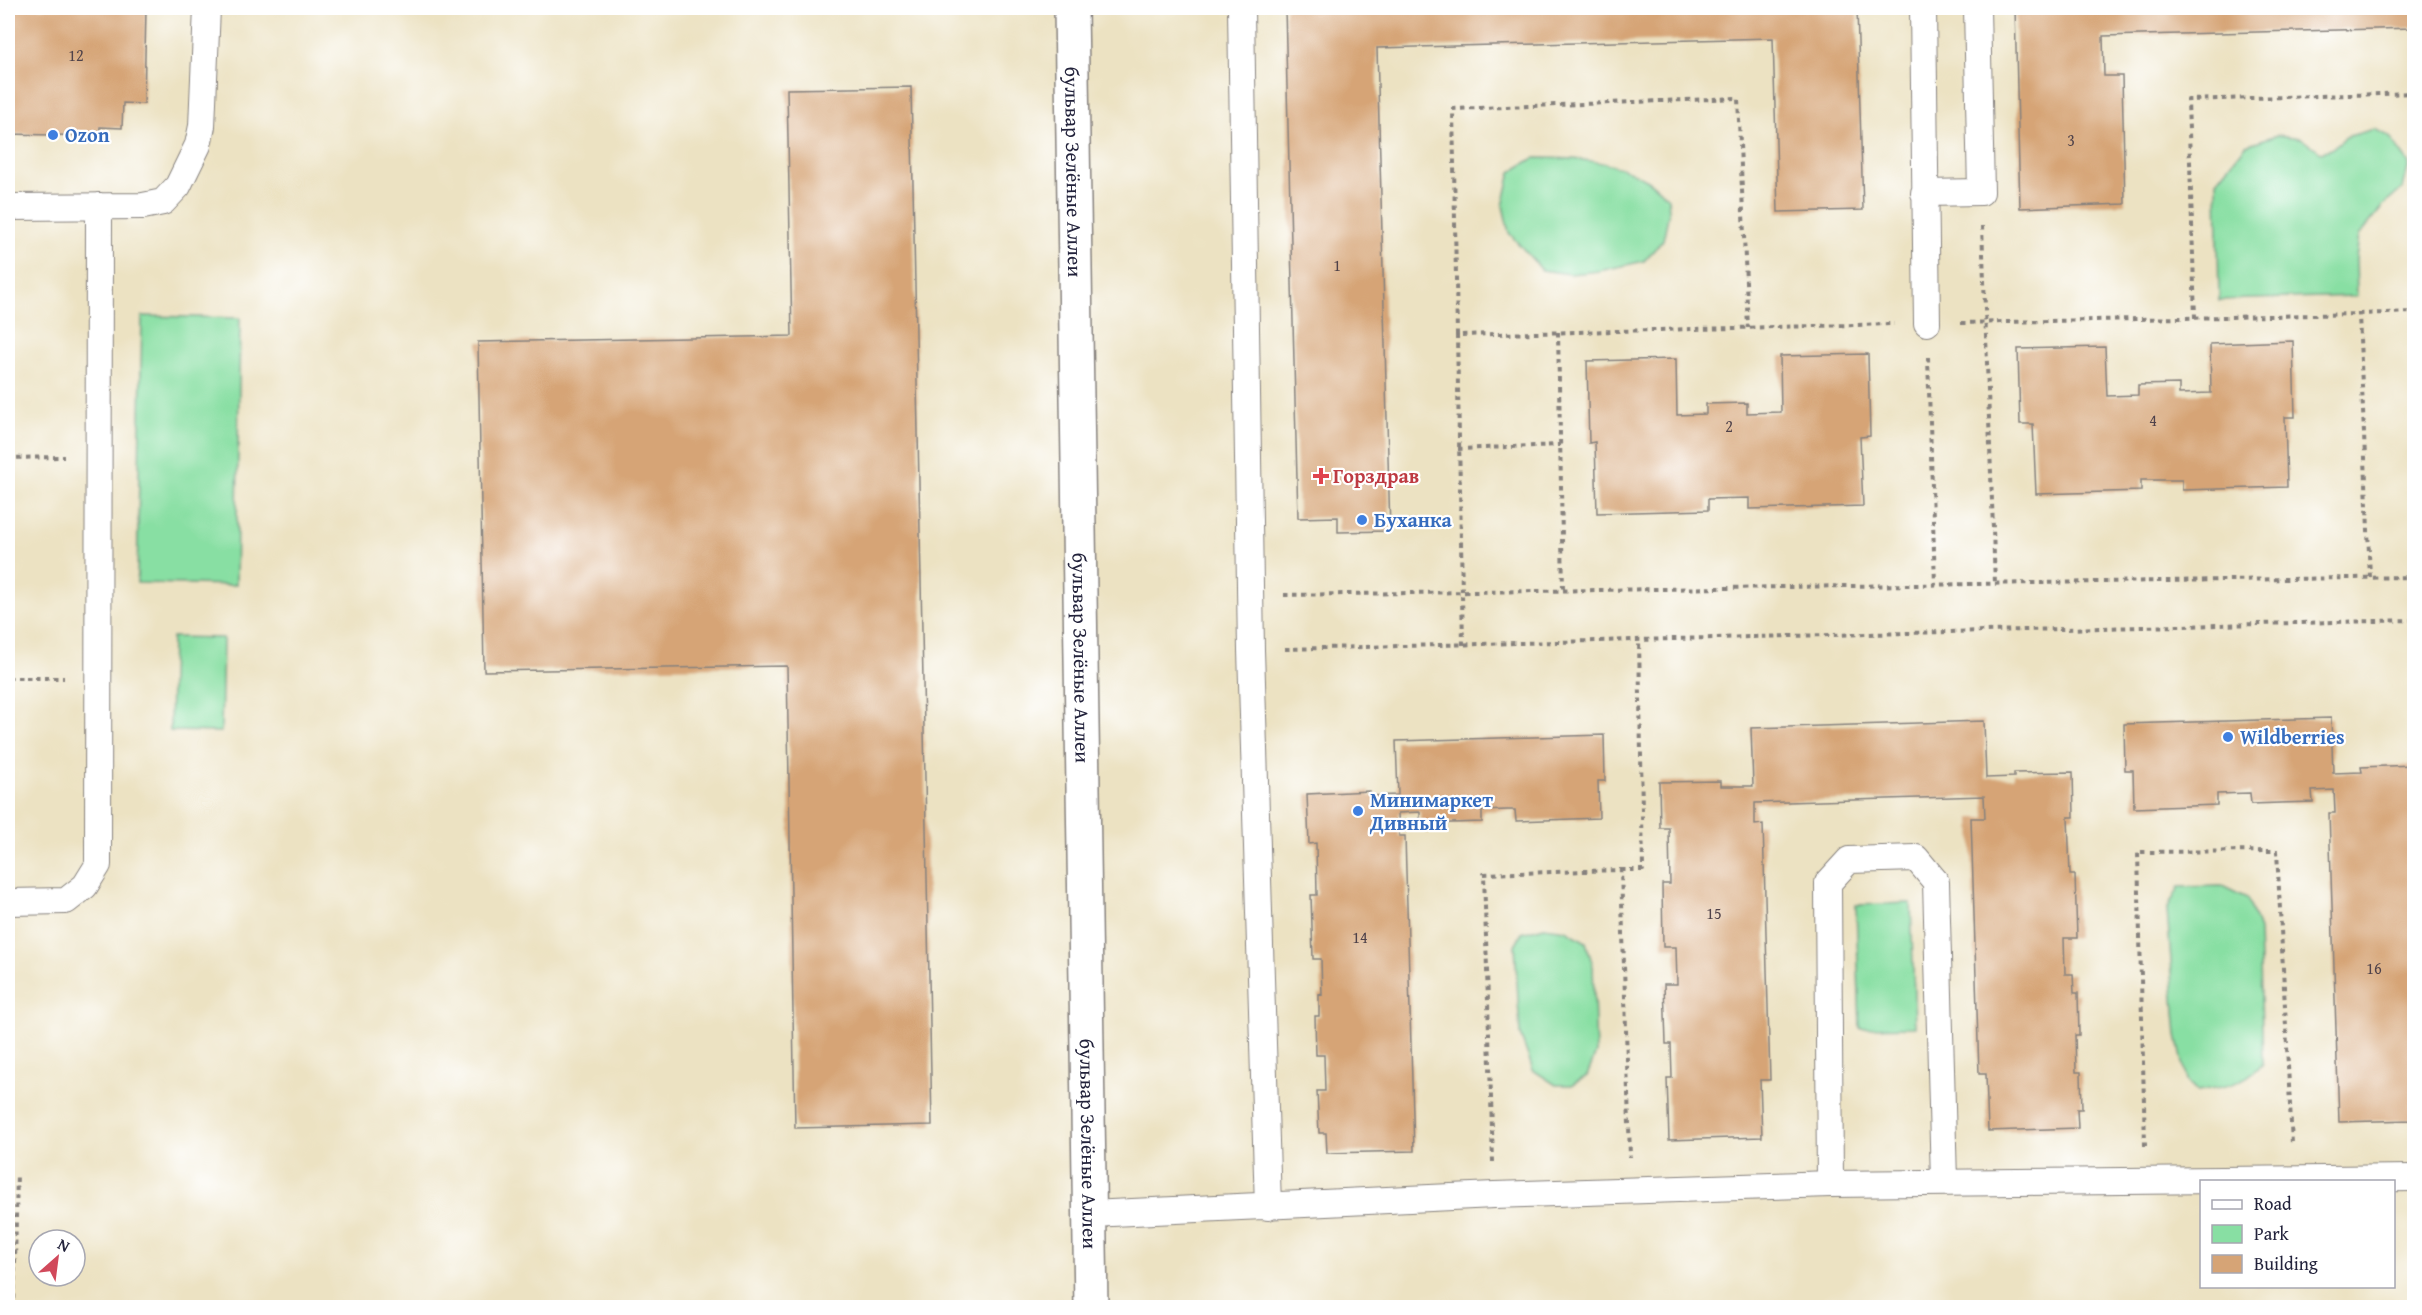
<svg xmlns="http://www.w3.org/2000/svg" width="2422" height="1315" viewBox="0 0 2422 1315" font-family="'Gentium Book Plus',serif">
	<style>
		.green { fill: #88dfa3; stroke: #55806f; stroke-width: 1.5 }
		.building { fill: #d6a476 }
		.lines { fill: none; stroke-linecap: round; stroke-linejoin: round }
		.lane-casing { stroke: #87827e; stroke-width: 28 }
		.street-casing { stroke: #87827e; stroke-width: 36 }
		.path { stroke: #87827e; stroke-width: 4; stroke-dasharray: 4.5 4.5; stroke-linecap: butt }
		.lane { stroke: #fff; stroke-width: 26 }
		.street { stroke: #fff; stroke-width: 33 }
		.shop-dot { fill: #3f7fe0; stroke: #fff; stroke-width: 2 }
		.health-dot { fill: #e0444e; stroke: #fff; stroke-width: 2 }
		.labels { text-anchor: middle; stroke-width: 4.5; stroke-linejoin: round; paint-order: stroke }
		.number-label { font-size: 16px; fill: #4f424a }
		.shop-label { font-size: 20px; font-weight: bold; fill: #366cbe; stroke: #fff; text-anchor: start }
		.street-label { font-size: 20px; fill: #22223b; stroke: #fff }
		.health-label { font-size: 20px; font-weight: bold; fill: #be3a42; stroke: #fff; text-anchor: start }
	</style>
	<rect width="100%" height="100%" fill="#fff"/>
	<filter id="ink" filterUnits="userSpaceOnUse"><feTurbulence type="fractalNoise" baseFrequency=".0167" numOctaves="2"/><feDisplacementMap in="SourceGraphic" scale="12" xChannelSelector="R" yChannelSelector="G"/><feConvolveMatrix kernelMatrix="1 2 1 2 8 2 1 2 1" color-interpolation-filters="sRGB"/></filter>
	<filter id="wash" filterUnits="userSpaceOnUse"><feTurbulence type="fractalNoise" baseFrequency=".008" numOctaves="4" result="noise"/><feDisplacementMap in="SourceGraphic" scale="24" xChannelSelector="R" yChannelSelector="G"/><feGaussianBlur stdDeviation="1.35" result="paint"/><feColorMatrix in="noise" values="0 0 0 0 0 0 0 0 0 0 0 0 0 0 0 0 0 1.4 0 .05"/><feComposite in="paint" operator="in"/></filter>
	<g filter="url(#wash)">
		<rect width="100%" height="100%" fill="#ece2c2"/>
		<path class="green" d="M 2374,129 L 2389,136 L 2409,164 L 2403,188 L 2384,205 L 2359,236 L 2356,258 L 2357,296 L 2219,300 L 2217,181 L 2246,145 L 2277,135 L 2301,138 L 2321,152 L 2331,149 L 2346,137 Z
			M 1534,158 C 1572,158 1613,159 1647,180 C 1654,184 1661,192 1668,198 L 1669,212 L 1663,240 L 1644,261 L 1599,271 L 1570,274 L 1542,270 L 1509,233 L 1503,206 L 1511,172 Z
			M 142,316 L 240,318 L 236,585 L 137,583 Z
			M 172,637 L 223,638 L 221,732 L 170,731 Z
			M 2222,886 L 2247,898 L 2259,930 L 2263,1064 C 2241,1085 2226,1087 2197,1091 L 2187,1081 L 2177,1036 L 2167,910 L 2179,887 Z
			M 1911,903 L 1915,1027 L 1860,1028 L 1856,905 Z
			M 1544,927 L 1566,930 L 1586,942 L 1593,966 L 1596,1053 L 1587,1076 L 1572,1085 L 1556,1085 L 1533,1070 L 1520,1034 L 1515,945 L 1522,933 Z"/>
		<g id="blocks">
			<path class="building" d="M 8,8 L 146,8 L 144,104 L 123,103 L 122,128 L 100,127 L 99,136 L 8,134 Z
				M 1285,8 L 1857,8 L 1863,210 L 1778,212 L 1773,38 L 1377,48 L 1390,531 L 1338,532 L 1338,517 L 1298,518 Z
				M 2015,8 L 2414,8 L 2414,28 L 2103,36 L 2104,76 L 2122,76 L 2125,204 L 2020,208 Z
				M 911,87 L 932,1125 L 795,1128 L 787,666 L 484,671 L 478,342 L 792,336 L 787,89 Z
				M 2293,341 L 2295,417 L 2285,417 L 2287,487 L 2182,490 L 2182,480 L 2141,480 L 2141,491 L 2036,494 L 2033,424 L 2020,424 L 2018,349 L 2105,347 L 2107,396 L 2138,395 L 2138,385 L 2179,384 L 2179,394 L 2211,393 L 2210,344 Z
				M 1868,354 L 1870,436 L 1860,437 L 1863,506 L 1749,509 L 1749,498 L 1708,499 L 1708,510 L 1597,513 L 1595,442 L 1589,443 L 1587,361 L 1676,359 L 1677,415 L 1706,414 L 1706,404 L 1747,403 L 1747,413 L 1781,412 L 1780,356 Z
				M 2331,718 L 2333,773 L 2362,772 L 2361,767 L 2414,765 L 2414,1120 L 2339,1122 L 2329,813 L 2335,813 L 2334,790 L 2312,791 L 2313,802 L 2251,804 L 2250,793 L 2217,794 L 2217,805 L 2134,808 L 2133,770 L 2125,770 L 2124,724 Z
				M 1984,721 L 1986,778 L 2014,777 L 2014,773 L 2073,772 L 2074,817 L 2068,817 L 2070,875 L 2075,875 L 2077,938 L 2064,938 L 2065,974 L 2073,974 L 2074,993 L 2078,993 L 2079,1035 L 2075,1035 L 2076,1072 L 2081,1072 L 2082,1109 L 2077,1109 L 2078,1128 L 1988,1131 L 1986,1074 L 1979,1074 L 1971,818 L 1985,818 L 1984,796 L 1755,803 L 1755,825 L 1763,824 L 1770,1080 L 1760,1080 L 1762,1137 L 1669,1140 L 1667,1078 L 1672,1078 L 1671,1044 L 1666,1044 L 1664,984 L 1677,984 L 1676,947 L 1663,947 L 1662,884 L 1670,884 L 1669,828 L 1660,828 L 1659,782 L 1721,781 L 1721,786 L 1753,786 L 1751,728 Z
				M 1604,735 L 1605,781 L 1598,781 L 1599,818 L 1516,821 L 1515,810 L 1507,810 L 1482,811 L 1482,822 L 1420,824 L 1420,812 L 1398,813 L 1399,836 L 1405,836 L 1414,1151 L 1327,1153 L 1326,1133 L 1319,1133 L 1317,1091 L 1325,1091 L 1324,1055 L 1316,1055 L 1315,1016 L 1319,1016 L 1319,994 L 1322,995 L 1321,959 L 1313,959 L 1311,895 L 1317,895 L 1316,843 L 1309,844 L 1307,794 L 1370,791 L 1370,796 L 1398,795 L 1396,741 Z"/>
		</g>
	</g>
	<g filter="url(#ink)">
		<use href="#blocks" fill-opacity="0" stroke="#87827e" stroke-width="1.5"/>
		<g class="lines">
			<defs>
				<path id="lane" d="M 1241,8 L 1251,650 L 1268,1207
					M 1923,8 L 1927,323
					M 1924,193 L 1981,192 L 1977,8
					M 8,207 L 143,206 L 163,202 L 178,186 L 198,145 L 202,126 L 207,8
					M 8,902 L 66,901 L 85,886 L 98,865 L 99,206
					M 1830,1184 L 1828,883 L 1849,860 L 1916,858 L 1936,882 L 1944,1181
					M 1090,1214 L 1494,1195 L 1830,1184 L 2414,1178"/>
				<g id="street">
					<path id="s1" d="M 1071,8 L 1091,1308"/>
				</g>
			</defs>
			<use href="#lane" class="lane-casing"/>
			<use href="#street" class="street-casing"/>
			<path class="path" d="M 1982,226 L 1995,584
				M 2359,314 L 2414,312
				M 2195,318 L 2188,100 L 2414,93
				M 1961,323 L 2359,314 L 2370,578
				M 1558,332 L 1563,590
				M 1457,335 L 1453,109 L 1738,98 L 1748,328
				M 1928,357 L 1935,585
				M 1458,449 L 1560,445
				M 8,458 L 64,457
				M 1284,595 L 2414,577
				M 1463,645 L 1457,335 L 1894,324
				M 1285,649 L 2414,620
				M 8,678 L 64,678
				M 1621,870 L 1643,870 L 1639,640
				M 2145,1146 L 2138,852 L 2277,851 L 2292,1144
				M 1493,1162 L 1484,874 L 1621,870 L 1630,1157
				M 14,1308 L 17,1173"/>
			<use href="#lane" class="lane"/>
			<use href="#street" class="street"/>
		</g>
	</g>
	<g class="shop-dot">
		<circle cx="53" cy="135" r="6"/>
		<circle cx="1362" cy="520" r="6"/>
		<circle cx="2228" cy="737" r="6"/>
		<circle cx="1358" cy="811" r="6"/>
	</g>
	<path class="health-dot" d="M1318 467h6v6h6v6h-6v6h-6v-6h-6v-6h6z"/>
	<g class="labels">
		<g class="number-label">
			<text x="76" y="61">12</text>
			<text x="2071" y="146">3</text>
			<text x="1337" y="271">1</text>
			<text x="2153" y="426">4</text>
			<text x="1729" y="432">2</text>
			<text x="1714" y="919">15</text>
			<text x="1360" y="943">14</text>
			<text x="2374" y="974">16</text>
		</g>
		<g class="shop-label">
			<text x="65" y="142">Ozon</text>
			<text x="1374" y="527">Буханка</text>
			<text x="2240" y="744">Wildberries</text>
			<text x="1370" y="807">Минимаркет<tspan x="1370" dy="23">Дивный</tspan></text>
		</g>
		<g class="street-label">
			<text dy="7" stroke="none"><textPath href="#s1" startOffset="164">бульвар Зелёные Аллеи</textPath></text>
			<text dy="7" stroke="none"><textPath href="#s1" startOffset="650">бульвар Зелёные Аллеи</textPath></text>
			<text dy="7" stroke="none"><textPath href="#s1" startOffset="1136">бульвар Зелёные Аллеи</textPath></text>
		</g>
		<g class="health-label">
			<text x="1333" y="483">Горздрав</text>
		</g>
	</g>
	<rect width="2422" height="1315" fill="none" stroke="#fff" stroke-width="30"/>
	<rect x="2200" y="1180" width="195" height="108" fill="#ffffff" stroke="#a7a7b1" stroke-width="1.5"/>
	<rect x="2212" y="1200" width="30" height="9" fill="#ffffff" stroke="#a7a7b1" stroke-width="1.5"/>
	<text x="2254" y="1210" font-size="18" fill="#22223b">Road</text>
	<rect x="2212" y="1225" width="30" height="18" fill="#88dfa3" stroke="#a7a7b1" stroke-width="1.5"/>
	<text x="2254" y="1240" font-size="18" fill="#22223b">Park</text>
	<rect x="2212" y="1255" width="30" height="18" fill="#d6a476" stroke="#a7a7b1" stroke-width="1.5"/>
	<text x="2254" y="1270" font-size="18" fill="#22223b">Building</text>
	<g transform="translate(57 1258) rotate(28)"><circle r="28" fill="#ffffff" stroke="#a7a7b1" stroke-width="1.5"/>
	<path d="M0-4.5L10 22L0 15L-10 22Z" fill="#d1495b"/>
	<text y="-9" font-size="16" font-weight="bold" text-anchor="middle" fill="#22223b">N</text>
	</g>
</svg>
